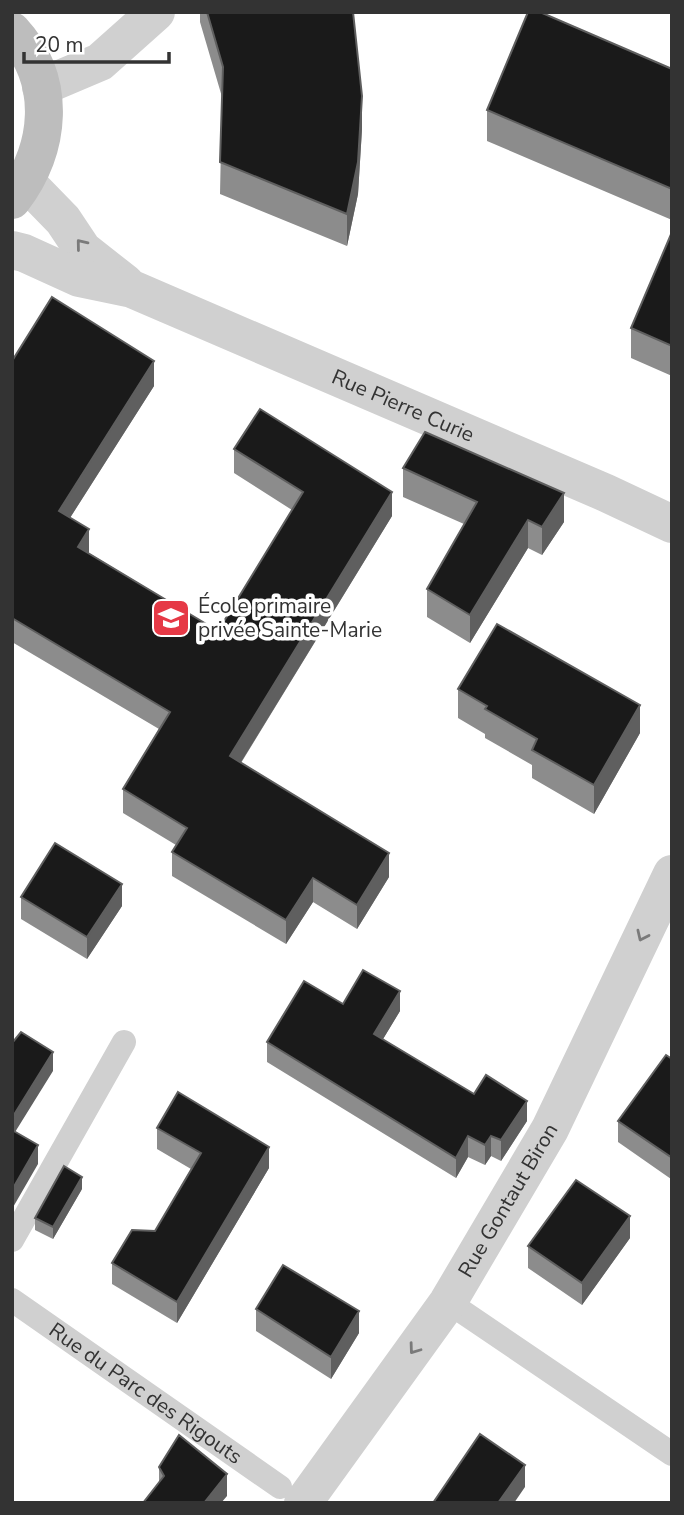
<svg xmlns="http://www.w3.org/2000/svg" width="684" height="1515" viewBox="0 0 684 1515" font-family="'Nunito Sans',sans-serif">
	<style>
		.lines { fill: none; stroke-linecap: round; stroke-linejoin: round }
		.lane { stroke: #d0d0d0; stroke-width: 24 }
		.street { stroke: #d0d0d0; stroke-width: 38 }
		.secondary { stroke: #bdbdbd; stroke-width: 38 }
		.wall { fill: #8c8c8c }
		.shaded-wall { fill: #5f5f5f }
		.building { fill: #1a1a1a; stroke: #5f5f5f; stroke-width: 2 }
		.oneway { stroke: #7a7a7a }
		.labels { text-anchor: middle; stroke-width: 7; stroke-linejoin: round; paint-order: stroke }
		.street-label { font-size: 21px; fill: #333; stroke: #fff }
		.poi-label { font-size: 21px; fill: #333; stroke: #fff; text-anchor: start }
	</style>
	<rect width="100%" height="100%" fill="#fff"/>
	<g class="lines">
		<g class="lane">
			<path d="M 12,1240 L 124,1042"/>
			<path id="s1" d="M 12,1300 L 280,1487"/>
			<path d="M 448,1302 L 672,1454"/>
		</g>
		<g class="street">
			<path d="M 41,87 L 100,62 L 156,12"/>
			<path d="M 26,182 L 63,220 L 83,250 L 125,283"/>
			<path id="s2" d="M 12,250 L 24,253 L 79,278 L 132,289 L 606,493 L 672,524"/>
			<path id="s3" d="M 303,1503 L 448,1302 L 550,1129 L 672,874"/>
		</g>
		<path class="secondary" d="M 12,31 C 58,81 51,149 12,200"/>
	</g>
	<path class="wall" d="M 200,12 L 353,12 L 362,129 L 358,194 L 347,246 L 220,194 L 222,97 L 200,22 Z
		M 672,69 L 672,220 L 487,141 L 487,110 Z
		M 672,232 L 672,376 L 631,358 L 631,328 Z
		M 12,361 L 154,386 L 70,518 L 89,553 L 218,631 L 292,510 L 234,473 L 234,449 L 392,516 L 241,763 L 389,877 L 357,929 L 313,902 L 286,944 L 172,876 L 172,852 L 176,845 L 123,813 L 123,789 L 159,729 L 12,642 Z
		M 403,468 L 564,522 L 542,555 L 528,548 L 470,643 L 427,617 L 427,589 L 464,524 L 403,497 Z
		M 458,689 L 640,733 L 594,814 L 532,778 L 532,765 L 485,738 L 485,734 L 458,718 Z
		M 21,897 L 122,906 L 87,959 L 21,919 Z
		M 343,1004 L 400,1011 L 383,1039 L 474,1094 L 527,1121 L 501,1161 L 491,1156 L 485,1165 L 468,1157 L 456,1178 L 267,1062 L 267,1042 Z
		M 672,1059 L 671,1179 L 618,1142 L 618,1121 Z
		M 157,1128 L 269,1168 L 177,1323 L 112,1284 L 112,1263 L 155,1231 L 191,1169 L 157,1149 Z
		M 82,1189 L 53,1239 L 35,1230 L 35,1218 Z
		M 630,1238 L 582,1305 L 528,1268 L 528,1246 Z
		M 256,1309 L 359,1333 L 331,1379 L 256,1331 Z
		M 159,1467 L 227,1496 L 159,1482 Z"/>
	<path class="shaded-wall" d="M 362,96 L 362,129 L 358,194 L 347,246 L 347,214 Z
		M 154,361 L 154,386 L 59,535 L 59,511 Z
		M 392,492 L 392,516 L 230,780 L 230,756 Z
		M 564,493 L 564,522 L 542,555 L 542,527 Z
		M 528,520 L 528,548 L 470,643 L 470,615 Z
		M 89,529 L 89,553 L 78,547 Z
		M 640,705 L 640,733 L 594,814 L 594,785 Z
		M 389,853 L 389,877 L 357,929 L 357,905 Z
		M 313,878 L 313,902 L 286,944 L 286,920 Z
		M 122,884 L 122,906 L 87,959 L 87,937 Z
		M 400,991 L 400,1011 L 374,1054 L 374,1034 Z
		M 53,1052 L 53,1071 L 12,1137 L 12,1118 Z
		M 527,1101 L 527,1121 L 501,1161 L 501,1140 Z
		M 468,1136 L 468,1157 L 456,1178 L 456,1158 Z
		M 491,1136 L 491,1156 L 485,1165 L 485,1145 Z
		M 38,1145 L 38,1164 L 12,1209 L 12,1190 Z
		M 269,1147 L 269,1168 L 177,1323 L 177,1302 Z
		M 82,1177 L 82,1189 L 53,1239 L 53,1227 Z
		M 630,1216 L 630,1238 L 582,1305 L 582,1283 Z
		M 359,1311 L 359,1333 L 331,1379 L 331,1357 Z
		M 525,1465 L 525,1487 L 514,1503 L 498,1503 Z
		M 227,1474 L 227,1496 L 221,1503 L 204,1503 Z"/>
	<path class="building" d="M 207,12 L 353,12 L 362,96 L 358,162 L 347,214 L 220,162 L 223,67 Z
		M 528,12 L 540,12 L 672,69 L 672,189 L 487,110 Z
		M 672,232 L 672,346 L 631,328 Z
		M 52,297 L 154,361 L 59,511 L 89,529 L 78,547 L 218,631 L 303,492 L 234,449 L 260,409 L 392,492 L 230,756 L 389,853 L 357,905 L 313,878 L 286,920 L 172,852 L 187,828 L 123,789 L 170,712 L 12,618 L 12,361 Z
		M 425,432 L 564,493 L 542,527 L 528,520 L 470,615 L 427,589 L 477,502 L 403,468 Z
		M 497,624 L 640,705 L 594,785 L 532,750 L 537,739 L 485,709 L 487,706 L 458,689 Z
		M 55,843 L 122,884 L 87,937 L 21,897 Z
		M 363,970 L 400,991 L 374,1034 L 474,1094 L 486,1075 L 527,1101 L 501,1140 L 491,1136 L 485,1145 L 468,1136 L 456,1158 L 267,1042 L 304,981 L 343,1004 Z
		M 21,1032 L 53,1052 L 12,1118 L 12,1043 Z
		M 666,1055 L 672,1059 L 671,1157 L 618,1121 Z
		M 178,1092 L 269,1147 L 177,1302 L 112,1263 L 132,1230 L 155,1231 L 201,1153 L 157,1128 Z
		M 12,1130 L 38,1145 L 12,1190 Z
		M 64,1166 L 82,1177 L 53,1227 L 35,1218 Z
		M 576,1180 L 630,1216 L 582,1283 L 528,1246 Z
		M 283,1265 L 359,1311 L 331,1357 L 256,1309 Z
		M 480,1434 L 525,1465 L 498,1503 L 433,1503 Z
		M 179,1435 L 227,1474 L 204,1503 L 143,1503 L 164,1476 L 159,1467 Z"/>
	<defs><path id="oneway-chevron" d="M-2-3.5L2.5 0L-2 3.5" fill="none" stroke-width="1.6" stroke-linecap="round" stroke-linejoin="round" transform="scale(1.75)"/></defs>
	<g class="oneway">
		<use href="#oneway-chevron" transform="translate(81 244) rotate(-129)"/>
		<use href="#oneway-chevron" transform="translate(642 936) rotate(115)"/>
		<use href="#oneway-chevron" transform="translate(414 1349) rotate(126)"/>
	</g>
	<defs>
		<symbol id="school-square" viewBox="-11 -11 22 22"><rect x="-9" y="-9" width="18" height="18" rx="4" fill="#e63946" stroke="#fff"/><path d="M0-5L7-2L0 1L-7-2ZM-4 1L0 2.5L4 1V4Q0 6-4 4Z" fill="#fff"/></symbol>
	</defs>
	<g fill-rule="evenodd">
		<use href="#school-square" x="149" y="596" width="44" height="44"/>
	</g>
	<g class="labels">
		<g class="street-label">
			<text dy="7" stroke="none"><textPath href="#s2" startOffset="422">Rue Pierre Curie</textPath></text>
			<text dy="7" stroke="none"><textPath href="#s3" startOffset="366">Rue Gontaut Biron</textPath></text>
			<text dy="7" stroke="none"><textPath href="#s1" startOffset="163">Rue du Parc des Rigouts</textPath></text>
		</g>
		<g class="poi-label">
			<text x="198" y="613">École primaire<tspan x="198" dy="24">privée Sainte-Marie</tspan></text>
		</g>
	</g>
	<rect width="684" height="1515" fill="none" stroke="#333333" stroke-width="28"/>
	<path d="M24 52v10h145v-10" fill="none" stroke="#333333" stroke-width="3.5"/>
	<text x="35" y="52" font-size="21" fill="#333333" stroke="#ffffff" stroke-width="5" paint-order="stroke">20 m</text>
</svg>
